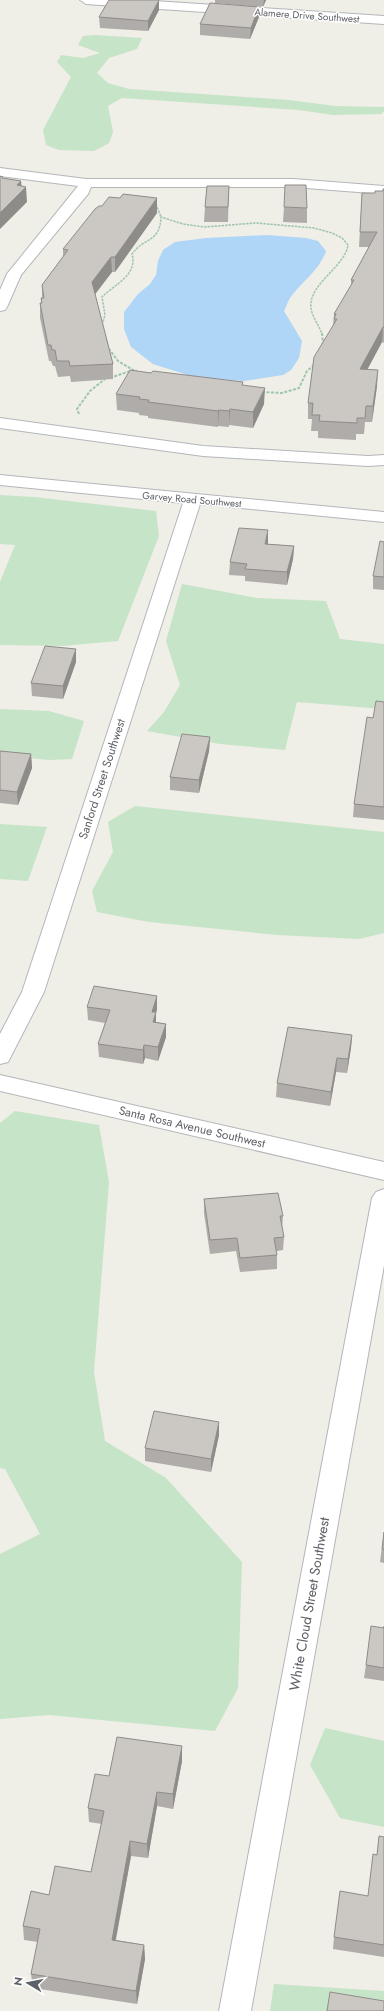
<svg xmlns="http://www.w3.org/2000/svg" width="384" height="2011" viewBox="0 0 384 2011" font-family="Jost,sans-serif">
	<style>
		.green { fill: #c6e4c7 }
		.water { fill: #afd5f7 }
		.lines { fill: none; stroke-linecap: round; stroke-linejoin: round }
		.minor-casing { stroke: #b4b6ba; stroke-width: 2 }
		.path-far1 { stroke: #9fc5ac; stroke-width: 1.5; stroke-dasharray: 2.5 1; stroke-linecap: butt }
		.path { stroke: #9fc5ac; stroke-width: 2; stroke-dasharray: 3 1.5; stroke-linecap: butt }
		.minor { fill: #fff; fill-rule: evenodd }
		.wall { fill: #afaca9 }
		.shaded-wall { fill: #8e8c89 }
		.building { fill: #cbc8c4; stroke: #8e8c89 }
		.labels { text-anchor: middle; stroke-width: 3; stroke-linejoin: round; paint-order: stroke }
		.far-street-label { font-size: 10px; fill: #5e6166; stroke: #fff }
		.street-label { font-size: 12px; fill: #5e6166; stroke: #fff }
		.near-street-label { font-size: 14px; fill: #5e6166; stroke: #fff }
	</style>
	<rect width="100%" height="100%" fill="#efeee7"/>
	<path class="green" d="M 94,35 L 142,38 L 137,49 L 109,58 L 97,73 L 108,83 L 129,89 L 289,100 L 335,106 L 384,107 L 384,111 L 381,114 L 333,115 L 299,110 L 122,98 L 108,106 L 113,132 L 109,143 L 94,151 L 59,150 L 46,145 L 43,130 L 71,77 L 57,62 L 61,55 L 83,58 L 100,53 L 78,45 L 83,36 Z
		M 0,495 L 34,497 L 156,511 L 159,536 L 118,641 L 62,646 L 0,645 L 0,582 L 15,545 L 0,544 Z
		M 182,584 L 257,598 L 326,601 L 340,639 L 384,644 L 384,709 L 297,702 L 285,750 L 220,744 L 147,731 L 164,712 L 180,685 L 166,641 Z
		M 0,709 L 49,711 L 84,721 L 72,759 L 49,760 L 0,755 Z
		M 135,806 L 384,832 L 384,933 L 359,939 L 277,935 L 149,922 L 97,912 L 92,891 L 113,852 L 108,822 Z
		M 0,824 L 47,827 L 28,881 L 0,879 Z
		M 15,1111 L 99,1125 L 109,1182 L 94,1372 L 105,1441 L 166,1478 L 242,1562 L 238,1688 L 215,1731 L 49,1715 L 0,1719 L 0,1554 L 40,1534 L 5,1469 L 0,1468 L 0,1123 Z
		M 325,1728 L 384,1741 L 384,1827 L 340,1818 L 310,1765 Z
		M 274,1984 L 384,1991 L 384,2011 L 270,2011 Z"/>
	<path class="water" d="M 267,235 L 306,238 L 318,241 L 326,251 C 320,269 305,279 293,294 C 289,298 287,305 284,311 L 302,341 L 299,358 L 291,370 L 283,375 L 244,381 L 194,377 L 153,364 L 131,347 L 124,329 L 124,312 L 138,294 L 150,284 L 156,275 L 158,261 L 163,250 L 175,242 L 206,238 Z"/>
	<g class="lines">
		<defs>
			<path id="minor" d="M 80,0 L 139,0 L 384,16 L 384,24 L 86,4 Z
				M 0,168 L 86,179 L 293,179 L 384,186 L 384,194 L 293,187 L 91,187 L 88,194 L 21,275 L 7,307 L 5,310 L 0,311 L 0,290 L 7,274 L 78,186 L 0,176 Z
				M 0,418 L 203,446 L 368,456 L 384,455 L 384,465 L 368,466 L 203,456 L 0,428 Z
				M 0,475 L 384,512 L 384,522 L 200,504 L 44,992 L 8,1062 L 0,1064 L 0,1034 L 22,992 L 183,503 L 0,485 Z
				M 0,1075 L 384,1162 L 384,1180 L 0,1091 Z
				M 384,1189 L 384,1265 L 251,2011 L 219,2011 L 372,1198 L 376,1192 Z"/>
		</defs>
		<use href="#minor" class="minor-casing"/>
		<path class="path-far1" d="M 156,204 L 161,217
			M 102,325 L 105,315 L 102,297 C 115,284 138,275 132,254 C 144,237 160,243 161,217 L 183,224 L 204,227 L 256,223 L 314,228 L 332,233 L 342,238 L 348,245 C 345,267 308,284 311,308 C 312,317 319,325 322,334"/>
		<path class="path" d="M 322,333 L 323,344
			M 106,345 L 118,361 L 133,370
			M 110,378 L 133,370 L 137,371
			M 262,392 L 282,393 L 299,388 L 307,371 L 315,364
			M 79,414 L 77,409 L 90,391 L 105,379"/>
		<use href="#minor" class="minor"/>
	</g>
	<path class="wall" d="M 215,0 L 266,0 L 263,7 L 215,3 Z
		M 259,7 L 259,17 L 250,39 L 200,35 L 200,24 Z
		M 159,10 L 148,31 L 100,28 L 99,17 Z
		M 229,186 L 228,222 L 204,222 L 205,207 Z
		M 384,189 L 384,343 L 382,342 L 367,370 L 377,386 L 372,422 L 365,422 L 364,434 L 356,434 L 356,440 L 318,438 L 318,431 L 311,431 L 312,419 L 308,419 L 308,403 L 333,325 L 334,314 L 351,286 L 351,280 L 369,247 L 359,247 L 362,193 L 375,193 L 383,191 Z
		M 284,207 L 307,208 L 307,223 L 283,222 Z
		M 157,213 L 115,272 L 112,272 L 95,294 L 113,364 L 113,379 L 71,382 L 70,376 L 58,377 L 55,366 L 53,366 L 51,361 L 49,361 L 40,318 L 40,303 L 41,303 L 41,298 L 42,298 L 42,285 L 63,257 L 63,249 Z
		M 151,373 L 243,382 L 243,385 L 264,404 L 253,428 L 229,425 L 229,427 L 218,426 L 218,427 L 148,418 L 148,416 L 139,415 L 139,413 L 117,410 L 116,394 Z
		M 384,542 L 384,590 L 373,589 L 373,576 Z
		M 268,544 L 294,546 L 293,559 L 287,585 L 245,581 L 245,576 L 229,575 L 230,562 Z
		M 76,662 L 63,699 L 32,696 L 31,683 Z
		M 384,702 L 384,820 L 353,817 L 354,804 L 373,718 Z
		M 210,737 L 209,751 L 199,793 L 170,790 L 170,777 Z
		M 0,751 L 31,754 L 32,768 L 18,805 L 0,803 Z
		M 87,1007 L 157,1009 L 156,1013 L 156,1022 L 166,1024 L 166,1037 L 158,1061 L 145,1058 L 143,1064 L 99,1057 L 98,1044 L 105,1023 L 88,1020 Z
		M 352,1035 L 351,1048 L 347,1073 L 336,1072 L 330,1106 L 276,1097 L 277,1083 Z
		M 204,1199 L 283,1216 L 282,1229 L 284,1237 L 283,1250 L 277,1251 L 277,1269 L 240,1272 L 236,1251 L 210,1254 L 204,1213 Z
		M 219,1422 L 219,1435 L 211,1472 L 145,1461 L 145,1448 Z
		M 384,1532 L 384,1563 L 380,1562 Z
		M 384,1626 L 384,1681 L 364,1678 L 366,1665 L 384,1628 Z
		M 182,1746 L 182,1761 L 173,1809 L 157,1806 L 148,1858 L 131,1856 L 116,1940 L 144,1945 L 145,1959 L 137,2004 L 33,1988 L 31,1974 L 38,1942 L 24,1940 L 23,1926 L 49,1895 L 91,1872 L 102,1824 L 89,1822 L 88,1808 L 109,1776 Z
		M 384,1837 L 384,1957 L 333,1949 L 334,1937 L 368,1896 L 377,1855 Z"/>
	<path class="shaded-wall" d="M 159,0 L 159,10 L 148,31 L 148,21 Z
		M 264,0 L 266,0 L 263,7 Z
		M 259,7 L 259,17 L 250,39 L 251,28 Z
		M 21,181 L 22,191 L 26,187 L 27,202 L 0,229 L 0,213 L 17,185 Z
		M 157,198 L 157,213 L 115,272 L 115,257 Z
		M 111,257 L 112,272 L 93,297 L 92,282 Z
		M 383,327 L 382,342 L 359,385 L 360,369 Z
		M 378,370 L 377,386 L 372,422 L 373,406 Z
		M 265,388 L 264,404 L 253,428 L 253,412 Z
		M 230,409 L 229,425 L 229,427 L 229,411 Z
		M 219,410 L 218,426 L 218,427 L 218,411 Z
		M 268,530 L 268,543 L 265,556 L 265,544 Z
		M 294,546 L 293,559 L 287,585 L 287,572 Z
		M 76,649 L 76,662 L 63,699 L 63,686 Z
		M 210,737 L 209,751 L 199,793 L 199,780 Z
		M 31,754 L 32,768 L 18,805 L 17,792 Z
		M 157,996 L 157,1009 L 156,1013 L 156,1026 L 153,1035 L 152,1012 Z
		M 166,1024 L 166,1037 L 158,1061 L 158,1047 Z
		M 352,1035 L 351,1048 L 347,1073 L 348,1059 Z
		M 144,1045 L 145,1058 L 143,1064 L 143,1050 Z
		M 337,1058 L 336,1072 L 330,1106 L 331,1092 Z
		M 219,1422 L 219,1435 L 211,1472 L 211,1459 Z
		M 182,1746 L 182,1761 L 173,1809 L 173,1794 Z
		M 157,1792 L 157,1806 L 148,1858 L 147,1844 Z
		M 130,1841 L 131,1856 L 113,1953 L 112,1940 Z
		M 144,1945 L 145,1959 L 137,2004 L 136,1991 Z"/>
	<path class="building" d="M 109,0 L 159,0 L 148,21 L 99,17 Z
		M 210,3 L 259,7 L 251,28 L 200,24 Z
		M 0,176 L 3,177 L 2,178 L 21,181 L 17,185 L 26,187 L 0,213 Z
		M 285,185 L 306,185 L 307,208 L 284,207 Z
		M 207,186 L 229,186 L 228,207 L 205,207 Z
		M 383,189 L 384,189 L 384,327 L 383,327 L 360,369 L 378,370 L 373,406 L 366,406 L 365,418 L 357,418 L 357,423 L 319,421 L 320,415 L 312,415 L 313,403 L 308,403 L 314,357 L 337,319 L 334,319 L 336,314 L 334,314 L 354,280 L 351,280 L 377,232 L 360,232 L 362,193 L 375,193 L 375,191 L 383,191 Z
		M 123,194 L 157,198 L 115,257 L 111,257 L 92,282 L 113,364 L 70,366 L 69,361 L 57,361 L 55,350 L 52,350 L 51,345 L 48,345 L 40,303 L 42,303 L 41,298 L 44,298 L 42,285 L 68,250 L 63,249 L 95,209 L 99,206 L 102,206 L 109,197 L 120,198 Z
		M 130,370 L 151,373 L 153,371 L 243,382 L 242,385 L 265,388 L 253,412 L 230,409 L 229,411 L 219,410 L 218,411 L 148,402 L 149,400 L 139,399 L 140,397 L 116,394 Z
		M 239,528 L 268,530 L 265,544 L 294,546 L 287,572 L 245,569 L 247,564 L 230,562 Z
		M 380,541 L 384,542 L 384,577 L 373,576 Z
		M 45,646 L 76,649 L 63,686 L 31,683 Z
		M 376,701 L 384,702 L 384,807 L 354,804 L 367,717 L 373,718 Z
		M 182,734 L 210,737 L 199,780 L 170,777 Z
		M 0,751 L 31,754 L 17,792 L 0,790 Z
		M 94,986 L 157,996 L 152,1012 L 156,1012 L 153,1022 L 166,1024 L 158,1047 L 144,1045 L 143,1050 L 98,1044 L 110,1010 L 87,1007 Z
		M 288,1027 L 352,1035 L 348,1059 L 337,1058 L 331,1092 L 277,1083 Z
		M 278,1193 L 283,1216 L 280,1216 L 284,1237 L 274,1238 L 277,1255 L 240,1258 L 237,1238 L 210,1240 L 204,1199 Z
		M 154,1411 L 219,1422 L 211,1459 L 145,1448 Z
		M 384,1532 L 384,1550 L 382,1549 Z
		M 371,1626 L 384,1628 L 384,1626 L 384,1668 L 366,1665 Z
		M 117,1737 L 182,1746 L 173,1794 L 157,1792 L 147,1844 L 130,1841 L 112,1940 L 144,1945 L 136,1991 L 31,1974 L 40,1929 L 23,1926 L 31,1891 L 49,1895 L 55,1866 L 91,1872 L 104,1811 L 88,1808 L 95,1774 L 109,1776 Z
		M 379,1836 L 384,1837 L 384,1945 L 334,1937 L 340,1891 L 368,1896 L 373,1854 L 377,1855 Z
		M 330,1992 L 384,2001 L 384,2011 L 327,2011 Z"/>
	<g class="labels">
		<g class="far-street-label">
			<text transform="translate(307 15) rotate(4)" y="4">Alamere Drive Southwest</text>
			<text transform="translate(192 499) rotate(5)" y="4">Garvey Road Southwest</text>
		</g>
		<g class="street-label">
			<text transform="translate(102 779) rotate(-72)" y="4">Sanford Street Southwest</text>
			<text transform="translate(192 1127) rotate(13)" y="4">Santa Rosa Avenue Southwest</text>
		</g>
		<g class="near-street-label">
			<text transform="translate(309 1604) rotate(-80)" y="5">White Cloud Street Southwest</text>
		</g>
	</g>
	<g transform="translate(28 1983) rotate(280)" stroke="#ffffff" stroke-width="3" paint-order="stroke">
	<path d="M0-3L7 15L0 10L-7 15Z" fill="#5e6166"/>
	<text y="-6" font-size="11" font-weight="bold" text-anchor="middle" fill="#5e6166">N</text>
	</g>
</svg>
